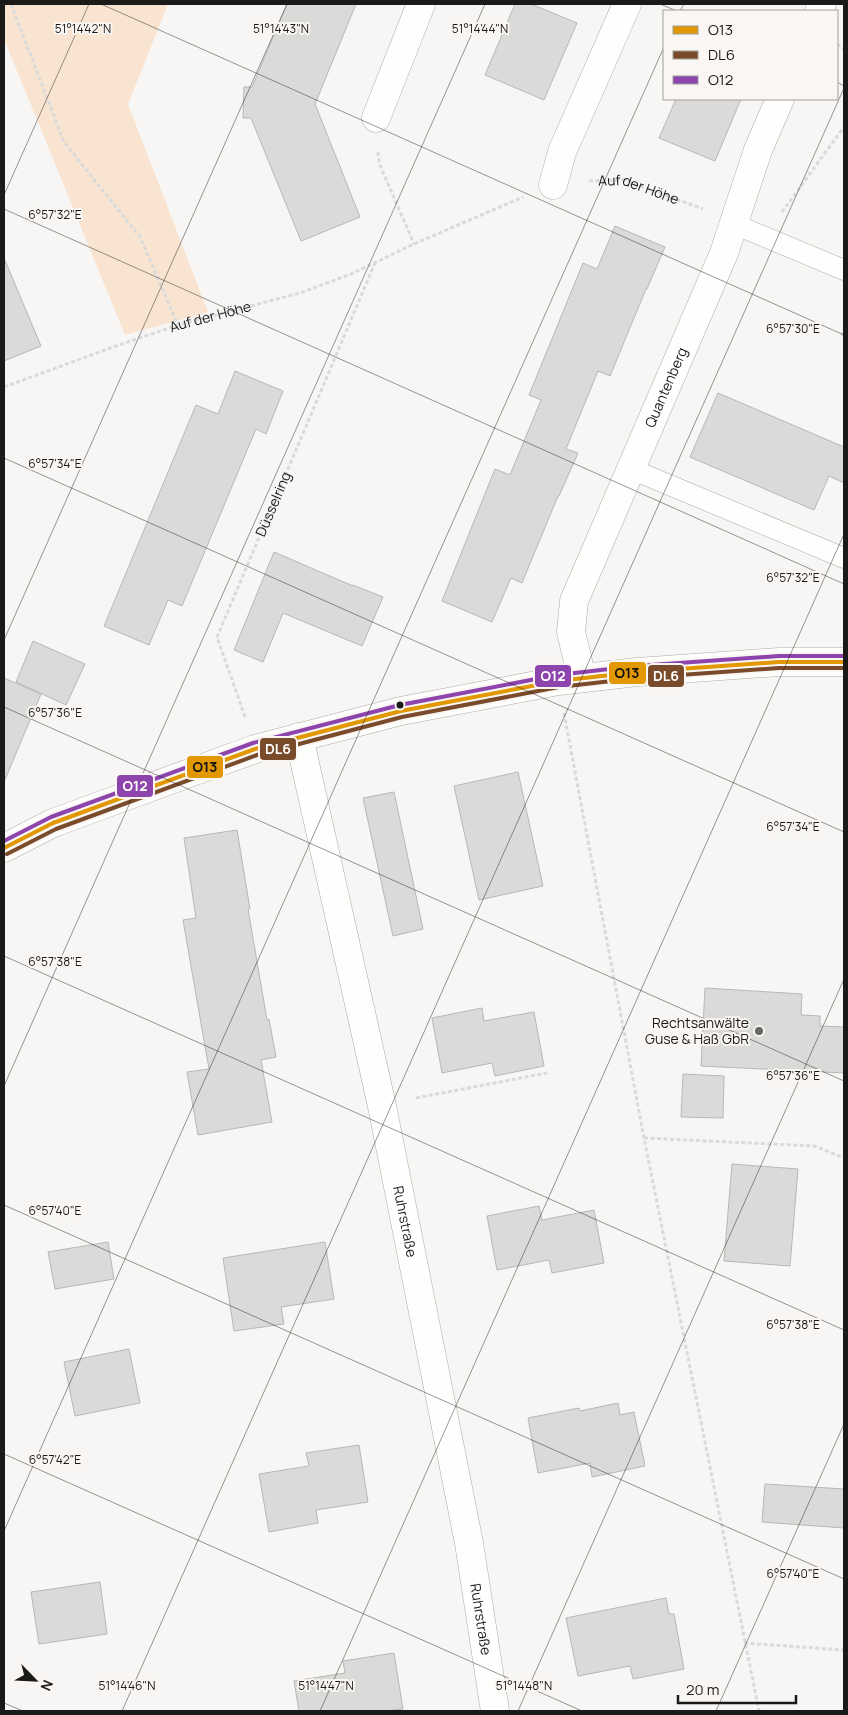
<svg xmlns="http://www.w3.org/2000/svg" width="848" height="1715" viewBox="0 0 848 1715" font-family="Manrope,sans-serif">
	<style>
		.green { fill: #f8e4d1 }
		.building { fill: #dadad9; stroke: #b7b7b6 }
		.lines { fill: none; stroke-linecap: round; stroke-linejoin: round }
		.service-casing { stroke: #abaaa8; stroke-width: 21 }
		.minor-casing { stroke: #abaaa8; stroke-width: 29 }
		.tertiary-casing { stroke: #abaaa8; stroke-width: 29 }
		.path { stroke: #dadada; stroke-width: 3; stroke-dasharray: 4 2.5; stroke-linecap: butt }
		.service { stroke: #fefefd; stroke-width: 20 }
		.minor { stroke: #fefefd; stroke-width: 28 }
		.tertiary { stroke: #fefefd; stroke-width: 28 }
		.bus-1-casing { stroke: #f9f6f3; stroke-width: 8 }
		.bus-2-casing { stroke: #f9f6f3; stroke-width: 8 }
		.bus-3-casing { stroke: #f9f6f3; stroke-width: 8 }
		.bus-1 { stroke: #e19802; stroke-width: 4 }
		.bus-2 { stroke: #7a4b2a; stroke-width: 4 }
		.bus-3 { stroke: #8e44ad; stroke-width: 4 }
		.ticks { fill: none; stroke: #1b1a19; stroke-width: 1; stroke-opacity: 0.45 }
		.bus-dot { fill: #1b1a19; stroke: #f9f6f3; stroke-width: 2 }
		.poi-dot { fill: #686766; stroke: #f9f6f3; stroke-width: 2 }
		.labels { text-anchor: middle; stroke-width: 4; stroke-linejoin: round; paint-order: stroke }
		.street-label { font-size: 14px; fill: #1b1a19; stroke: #f9f6f3 }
		.poi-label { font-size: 14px; fill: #1b1a19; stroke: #f9f6f3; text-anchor: end }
		.ticks-label { font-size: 12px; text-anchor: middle; fill: #1b1a19; stroke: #f9f6f3; stroke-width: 4; stroke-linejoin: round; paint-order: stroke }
		.line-badge { stroke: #f9f6f3; stroke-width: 2 }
		.badge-label { font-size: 14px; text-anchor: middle; font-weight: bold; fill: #fff }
		.pale-badge-label { font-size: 14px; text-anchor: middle; font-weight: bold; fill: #111 }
	</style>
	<rect width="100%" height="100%" fill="#f8f6f4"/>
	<path class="green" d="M 4,4 L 168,4 L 128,104 L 208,312 L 125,335 L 4,39 Z"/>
	<path class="building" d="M 287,4 L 356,4 L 315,104 L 360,217 L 301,241 L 251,118 L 243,118 L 244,87 L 252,87 Z
		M 515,4 L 531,4 L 577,23 L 544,100 L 485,75 Z
		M 676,99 L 741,99 L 715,161 L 659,138 Z
		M 615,226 L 665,247 L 647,289 L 646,289 L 610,376 L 598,371 L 566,449 L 578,453 L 559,496 L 558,496 L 522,583 L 511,578 L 492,622 L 442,601 L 495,469 L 510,475 L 541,400 L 529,395 L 583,263 L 597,269 Z
		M 4,258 L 41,346 L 4,361 Z
		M 235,371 L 283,391 L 266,434 L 256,429 L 182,606 L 168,600 L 149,645 L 104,626 L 196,405 L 218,414 Z
		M 718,393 L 844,447 L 844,483 L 829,476 L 814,510 L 690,457 Z
		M 274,552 L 353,586 L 353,585 L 383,597 L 362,646 L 283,613 L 263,662 L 234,650 Z
		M 33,641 L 85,664 L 66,705 L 16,682 Z
		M 4,678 L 41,694 L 4,782 Z
		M 518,772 L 543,886 L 479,900 L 454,786 Z
		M 394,792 L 423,929 L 393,936 L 363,798 Z
		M 237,830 L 250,909 L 248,909 L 267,1020 L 269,1019 L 276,1057 L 261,1060 L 272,1122 L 198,1135 L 187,1072 L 209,1069 L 183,920 L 196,918 L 184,838 Z
		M 705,988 L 802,994 L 801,1015 L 820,1016 L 820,1026 L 844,1027 L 844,1073 L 701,1066 Z
		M 482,1008 L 484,1021 L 534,1012 L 544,1066 L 495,1076 L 492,1063 L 442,1073 L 432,1018 Z
		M 683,1074 L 724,1076 L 723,1118 L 681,1117 Z
		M 732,1164 L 798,1169 L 790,1266 L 724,1261 Z
		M 539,1206 L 542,1220 L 594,1210 L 604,1263 L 552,1273 L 549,1260 L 497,1270 L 487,1216 Z
		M 108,1242 L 114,1279 L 55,1289 L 48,1252 Z
		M 325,1242 L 334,1299 L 281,1307 L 284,1324 L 234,1331 L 223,1258 Z
		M 129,1349 L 140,1403 L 75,1416 L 64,1362 Z
		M 618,1403 L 620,1415 L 634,1412 L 645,1466 L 592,1477 L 590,1463 L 538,1473 L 528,1418 L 579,1408 L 580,1411 Z
		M 359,1445 L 368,1502 L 316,1510 L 318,1523 L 269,1532 L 259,1474 L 309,1466 L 306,1453 Z
		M 765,1484 L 844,1489 L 844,1528 L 762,1522 Z
		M 100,1582 L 107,1634 L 39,1644 L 31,1592 Z
		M 666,1598 L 669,1614 L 674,1614 L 684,1669 L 633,1679 L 630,1666 L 578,1676 L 566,1618 Z
		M 394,1653 L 403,1709 L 385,1711 L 299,1711 L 294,1681 L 345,1673 L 343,1661 Z"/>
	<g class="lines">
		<defs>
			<path id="service" d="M 734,224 L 844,270
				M 631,469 L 844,558"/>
			<g id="minor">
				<path d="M 819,11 L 822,4"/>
				<path d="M 376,118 L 421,4"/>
				<path d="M 553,185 L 562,152 L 627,4"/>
				<path id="s4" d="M 582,678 L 571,632 L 574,601 L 724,253 L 758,150 L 780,99"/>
				<path id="s5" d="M 299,737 L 382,1106 L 469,1543 L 495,1711"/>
			</g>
			<path id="tertiary" d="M 4,848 L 53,823 L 255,749 L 401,711 L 558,681 L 637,672 L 779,662 L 844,662"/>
		</defs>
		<use href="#service" class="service-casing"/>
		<use href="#minor" class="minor-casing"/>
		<use href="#tertiary" class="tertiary-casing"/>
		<g class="path">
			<path d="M 11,4 L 64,142 L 140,237 L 178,325"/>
			<path d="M 837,44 L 844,49"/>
			<path d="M 378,152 L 379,163 L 414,244"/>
			<path id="s1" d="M 589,181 L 624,180 L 703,209"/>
			<path d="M 782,212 L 844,127"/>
			<path d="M 842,336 L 844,331"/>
			<path id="s2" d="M 4,387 L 116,346 L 178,325 L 300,293 L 351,274 L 414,244 L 523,197"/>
			<path d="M 564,713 L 644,1138 L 759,1711"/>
			<path id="s3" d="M 245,717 L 217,637 L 375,263"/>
			<path d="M 416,1098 L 547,1073"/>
			<path d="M 644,1138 L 815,1146 L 844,1158"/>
			<path d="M 744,1643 L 844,1650"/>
		</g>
		<use href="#service" class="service"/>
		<use href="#minor" class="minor"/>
		<use href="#tertiary" class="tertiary"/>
		<defs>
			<path id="bus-1" d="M 4,848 L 53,823 L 255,749 L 401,711 L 558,681 L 637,672 L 779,662 L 844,662"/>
			<path id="bus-2" d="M 7,854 L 56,829 L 257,755 L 402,717 L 559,687 L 638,678 L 779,668 L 844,668"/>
			<path id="bus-3" d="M 4,841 L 51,817 L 253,743 L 400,705 L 557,675 L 636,666 L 779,656 L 844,656"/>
		</defs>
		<use href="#bus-1" class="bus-1-casing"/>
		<use href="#bus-2" class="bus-2-casing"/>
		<use href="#bus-3" class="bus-3-casing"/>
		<use href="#bus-1" class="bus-1"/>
		<use href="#bus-2" class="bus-2"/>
		<use href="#bus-3" class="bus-3"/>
	</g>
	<path class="ticks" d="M 101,4 L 844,335M 660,4 L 677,11M 680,11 L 684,4M 837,82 L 844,86M 4,195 L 89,4M 4,209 L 844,584M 4,458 L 844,832M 4,640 L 287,4M 4,707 L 844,1081M 4,956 L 844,1330M 4,1086 L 485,4M 4,1205 L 844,1579M 4,1454 L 582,1711M 4,1531 L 664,47M 4,1703 L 23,1711M 122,1711 L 844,88M 320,1711 L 844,534M 518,1711 L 844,979M 716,1711 L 844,1424"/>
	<circle class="bus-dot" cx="400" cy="705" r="4.5"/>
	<circle class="poi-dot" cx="759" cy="1031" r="5"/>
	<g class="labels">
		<g class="street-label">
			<text dy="5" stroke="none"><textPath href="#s1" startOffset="51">Auf der Höhe</textPath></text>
			<text dy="5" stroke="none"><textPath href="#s2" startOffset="218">Auf der Höhe</textPath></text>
			<text dy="5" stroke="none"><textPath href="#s4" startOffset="311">Quantenberg</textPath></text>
			<text dy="5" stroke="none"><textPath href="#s3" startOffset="229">Düsselring</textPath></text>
			<text dy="5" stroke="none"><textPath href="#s5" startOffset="496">Ruhrstraße</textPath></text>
			<text dy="5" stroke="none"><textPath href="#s5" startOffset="901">Ruhrstraße</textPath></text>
		</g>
		<g class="poi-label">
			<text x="749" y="1028">Rechtsanwälte<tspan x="749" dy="16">Guse &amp; Haß GbR</tspan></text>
		</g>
	</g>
	<g class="ticks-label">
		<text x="281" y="33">51°14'43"N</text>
		<text x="83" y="33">51°14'42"N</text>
		<text x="480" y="33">51°14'44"N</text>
		<text x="55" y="219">6°57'32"E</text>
		<text x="793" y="333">6°57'30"E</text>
		<text x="55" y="468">6°57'34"E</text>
		<text x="793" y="582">6°57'32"E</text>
		<text x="55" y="717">6°57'36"E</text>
		<text x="793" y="831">6°57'34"E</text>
		<text x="55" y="966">6°57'38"E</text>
		<text x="793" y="1080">6°57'36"E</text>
		<text x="55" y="1215">6°57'40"E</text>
		<text x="793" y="1329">6°57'38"E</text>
		<text x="55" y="1464">6°57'42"E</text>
		<text x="793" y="1578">6°57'40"E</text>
		<text x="127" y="1690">51°14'46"N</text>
		<text x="326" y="1690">51°14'47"N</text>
		<text x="524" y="1690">51°14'48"N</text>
	</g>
	<g class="line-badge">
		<rect x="608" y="661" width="39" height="24" rx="5" fill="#e19802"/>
		<rect x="534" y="664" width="38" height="24" rx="5" fill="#8e44ad"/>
		<rect x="647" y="664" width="38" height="24" rx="5" fill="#7a4b2a"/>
		<rect x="259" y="737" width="38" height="24" rx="5" fill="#7a4b2a"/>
		<rect x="186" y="755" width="38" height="24" rx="5" fill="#e19802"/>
		<rect x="116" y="774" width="38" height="24" rx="5" fill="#8e44ad"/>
	</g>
	<g class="badge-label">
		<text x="553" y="681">O12</text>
		<text x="666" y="681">DL6</text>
		<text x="278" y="754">DL6</text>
		<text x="135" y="791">O12</text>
	</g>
	<g class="pale-badge-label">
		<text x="627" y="678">O13</text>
		<text x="205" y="772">O13</text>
	</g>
	<rect width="848" height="1715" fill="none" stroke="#1b1a19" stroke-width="10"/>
	<rect x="663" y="10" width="175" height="90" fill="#f9f6f3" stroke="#a09e9c"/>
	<rect x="673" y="26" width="25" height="8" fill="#e19802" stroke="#a09e9c"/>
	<text x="708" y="35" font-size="15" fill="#1b1a19">O13</text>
	<rect x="673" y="51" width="25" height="8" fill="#7a4b2a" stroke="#a09e9c"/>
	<text x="708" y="60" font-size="15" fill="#1b1a19">DL6</text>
	<rect x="673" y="76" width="25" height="8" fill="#8e44ad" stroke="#a09e9c"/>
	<text x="708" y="85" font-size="15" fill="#1b1a19">O12</text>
	<g transform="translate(35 1680) rotate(114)" stroke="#f9f6f3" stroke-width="4" paint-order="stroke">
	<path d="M0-4L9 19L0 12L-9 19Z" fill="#1b1a19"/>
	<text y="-8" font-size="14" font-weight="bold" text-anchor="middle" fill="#1b1a19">N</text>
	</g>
	<path d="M678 1695v8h118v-8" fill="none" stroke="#1b1a19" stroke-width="2.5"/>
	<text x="686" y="1695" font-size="15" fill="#1b1a19" stroke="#f9f6f3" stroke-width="4" paint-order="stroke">20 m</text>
</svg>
